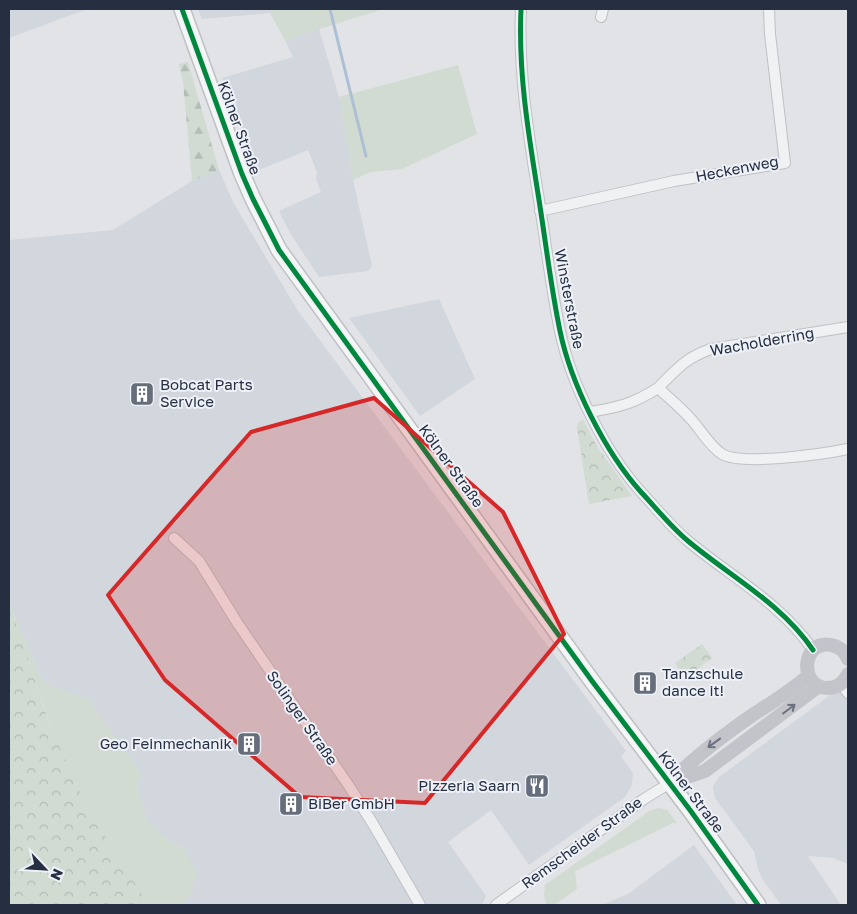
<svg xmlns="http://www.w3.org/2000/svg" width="857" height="914" viewBox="0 0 857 914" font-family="'Golos Text',sans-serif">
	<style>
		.built { fill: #d2d6dd }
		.grass { fill: #d1dbd1 }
		.forest { fill: url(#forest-firs) }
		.park { fill: url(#park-crowns) }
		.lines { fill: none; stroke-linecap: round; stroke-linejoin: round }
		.stream { stroke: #acbfd4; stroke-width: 3 }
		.street-casing { stroke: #bfc1c4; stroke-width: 12 }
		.primary-casing { stroke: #bdc0c4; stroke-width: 18 }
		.street { stroke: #f0f1f3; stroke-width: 10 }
		.secondary { stroke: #c2c4c9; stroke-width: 14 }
		.primary { stroke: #f5f5f6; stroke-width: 15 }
		.cycleway-casing { stroke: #eef1f7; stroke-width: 8 }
		.cycleway { stroke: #00873e; stroke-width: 5 }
		.oneway { stroke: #6c727f }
		.marked { fill: #d62828; fill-opacity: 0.2; stroke: #d62828; stroke-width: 4; stroke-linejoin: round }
		.labels { text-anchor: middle; stroke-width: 4; stroke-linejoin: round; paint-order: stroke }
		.street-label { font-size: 15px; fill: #262f42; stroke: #eef1f7 }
		.poi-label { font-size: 15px; fill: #262f42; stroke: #eef1f7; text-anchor: start }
	</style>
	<defs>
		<pattern id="forest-firs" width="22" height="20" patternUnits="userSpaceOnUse" patternTransform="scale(1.25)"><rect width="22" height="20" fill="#d1dbd1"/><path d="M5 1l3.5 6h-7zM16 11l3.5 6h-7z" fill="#b3bcb5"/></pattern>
		<pattern id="park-crowns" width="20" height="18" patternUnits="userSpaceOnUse" patternTransform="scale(1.25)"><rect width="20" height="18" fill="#d1dbd1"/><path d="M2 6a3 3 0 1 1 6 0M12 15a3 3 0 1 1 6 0" fill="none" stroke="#b3bcb5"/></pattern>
	</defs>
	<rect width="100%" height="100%" fill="#e1e3e6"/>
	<path class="built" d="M 9,9 L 87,9 L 9,38 Z
		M 198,9 L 272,9 L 270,13 L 202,19 Z
		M 319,29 L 339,97 L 353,180 L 372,266 L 368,271 L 319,277 L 290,233 L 279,211 L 321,192 L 316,179 L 317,172 L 308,150 L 259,170 L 222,78 L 293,57 L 285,40 Z
		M 219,170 L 234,204 L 298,311 L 626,751 L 621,756 L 633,773 L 632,785 L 625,797 L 529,865 L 491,810 L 448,842 L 486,896 L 482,905 L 179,905 L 190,896 L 183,848 L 165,839 L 146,818 L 137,786 L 90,701 L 43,682 L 9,603 L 9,240 L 113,230 L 192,181 Z
		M 439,299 L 475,379 L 420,416 L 349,318 Z
		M 848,682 L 848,864 L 833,858 L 808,856 L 841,905 L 781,905 L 763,880 L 758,869 L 754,851 L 715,798 L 713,786 L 719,777 Z
		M 694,845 L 737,905 L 602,905 L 628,894 Z"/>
	<path class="grass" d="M 272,9 L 383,9 L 285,40 L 270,13 Z
		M 458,65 L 477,134 L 402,169 L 371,172 L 353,180 L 339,97 Z
		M 9,603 L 43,682 L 90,701 L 140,772 L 137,786 L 146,818 L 165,839 L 183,848 L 197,873 L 190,896 L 179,905 L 111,905 Z
		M 659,808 L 667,810 L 677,823 L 673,823 L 575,871 L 577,889 L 554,905 L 547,905 L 544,896 L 545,885 L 651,810 Z"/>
	<path class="forest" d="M 188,62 L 219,170 L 192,181 L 183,82 L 179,64 Z"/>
	<path class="park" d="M 583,420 L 597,446 L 632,496 L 589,504 L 577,427 L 579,422 Z
		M 9,601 L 49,723 L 86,806 L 149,905 L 9,905 Z
		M 702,644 L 712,658 L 685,678 L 675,663 Z"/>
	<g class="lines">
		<path class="stream" d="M 330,9 L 366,156"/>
		<defs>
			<path id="street" d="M 521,9 C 518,74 529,137 539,200 C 546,244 551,288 560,331 C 571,384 605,452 641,492 C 656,508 671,527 688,541 C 731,577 781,603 813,650
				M 601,17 L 603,9
				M 540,211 L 674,181 L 785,163 L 770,34 L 769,9
				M 848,327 L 711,349 C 685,358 677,369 658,388 C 669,398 680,407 689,417 C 700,428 709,446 722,454 C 742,466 823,454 848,449
				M 590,412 C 619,407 633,404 658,388
				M 174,538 L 199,561 L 238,624 L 349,786 L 373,824 L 420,905
				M 841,684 L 848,693
				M 496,905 L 644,799 L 670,783"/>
			<path id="primary" d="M 182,9 L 242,174 L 253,199 L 279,250 L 592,681 L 690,810 L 758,905"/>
		</defs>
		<use href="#street" class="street-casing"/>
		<use href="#primary" class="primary-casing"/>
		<use href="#street" class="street"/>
		<path class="secondary" d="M 848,659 C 845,651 840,647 831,645 C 802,639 798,687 827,688 C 837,688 844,683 848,674
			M 672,780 C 697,755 725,734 754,714 C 773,702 791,691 808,676
			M 670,783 L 705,771 L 819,686"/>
		<use href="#primary" class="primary"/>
		<defs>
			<path id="cycleway" d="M 182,9 L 242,174 L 253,199 L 279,250 L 592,681 L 690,810 L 758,905
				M 521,9 C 518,74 529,137 539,200 C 546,244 551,288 560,331 C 571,384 605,452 641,492 C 656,508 671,527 688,541 C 731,577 781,603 813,650"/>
		</defs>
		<use href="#cycleway" class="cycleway-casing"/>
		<use href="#cycleway" class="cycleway"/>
	</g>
	<defs><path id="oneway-shaft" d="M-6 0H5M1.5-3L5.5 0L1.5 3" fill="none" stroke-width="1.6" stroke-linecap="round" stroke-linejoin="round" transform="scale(1.25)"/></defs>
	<g class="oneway">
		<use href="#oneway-shaft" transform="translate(789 709) rotate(-37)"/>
		<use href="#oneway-shaft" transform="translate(714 743) rotate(144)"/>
	</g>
	<path class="marked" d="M 374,398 L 503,512 L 564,634 L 425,803 L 300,797 L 165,680 L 108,595 L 251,432 Z"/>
	<defs>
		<symbol id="building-square" viewBox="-11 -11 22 22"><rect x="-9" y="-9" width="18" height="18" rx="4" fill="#676e7b" stroke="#eef1f7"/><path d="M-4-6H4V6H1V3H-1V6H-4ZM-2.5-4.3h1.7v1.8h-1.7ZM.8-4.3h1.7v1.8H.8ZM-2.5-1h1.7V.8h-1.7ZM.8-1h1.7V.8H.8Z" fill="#fff"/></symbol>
		<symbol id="restaurant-square" viewBox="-11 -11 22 22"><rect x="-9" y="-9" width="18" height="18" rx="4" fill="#676e7b" stroke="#eef1f7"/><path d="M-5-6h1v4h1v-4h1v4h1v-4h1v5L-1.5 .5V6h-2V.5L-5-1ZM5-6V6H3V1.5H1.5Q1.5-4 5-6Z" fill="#fff"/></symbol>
	</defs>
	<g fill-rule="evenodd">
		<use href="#building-square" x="128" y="380" width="28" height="28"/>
		<use href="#building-square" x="631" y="669" width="28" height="28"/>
		<use href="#building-square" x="235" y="730" width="28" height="28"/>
		<use href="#restaurant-square" x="523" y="772" width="28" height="28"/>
		<use href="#building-square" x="277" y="790" width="28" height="28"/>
	</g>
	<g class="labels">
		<g class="street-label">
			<text transform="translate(239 128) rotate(70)" y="5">Kölner Straße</text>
			<text transform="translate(737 169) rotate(-11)" y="5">Heckenweg</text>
			<text transform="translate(569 299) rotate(79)" y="5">Winsterstraße</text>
			<text transform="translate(762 342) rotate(-10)" y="5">Wacholderring</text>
			<text transform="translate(451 466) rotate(54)" y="5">Kölner Straße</text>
			<text transform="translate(302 718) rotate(55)" y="5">Solinger Straße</text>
			<text transform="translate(691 792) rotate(53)" y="5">Kölner Straße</text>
			<text transform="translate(582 843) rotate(-36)" y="5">Remscheider Straße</text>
		</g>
		<g class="poi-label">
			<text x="160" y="390">Bobcat Parts<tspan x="160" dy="17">Service</tspan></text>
			<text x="662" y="679">Tanzschule<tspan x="662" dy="17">dance it!</tspan></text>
			<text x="232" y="749" text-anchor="end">Geo Feinmechanik</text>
			<text x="520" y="791" text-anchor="end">Pizzeria Saarn</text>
			<text x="308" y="809">BiBer GmbH</text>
		</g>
	</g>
	<rect width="857" height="914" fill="none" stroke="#262f42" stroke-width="20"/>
	<g transform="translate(45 869) rotate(115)" stroke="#eef1f7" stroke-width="4" paint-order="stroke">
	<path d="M0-4L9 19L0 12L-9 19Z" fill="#262f42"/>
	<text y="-8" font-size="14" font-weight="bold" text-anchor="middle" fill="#262f42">N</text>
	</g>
</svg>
